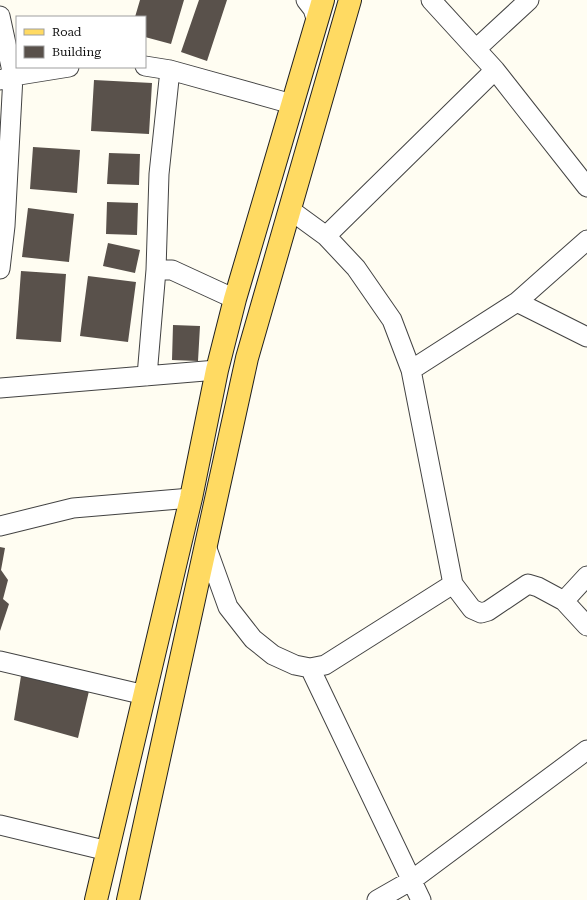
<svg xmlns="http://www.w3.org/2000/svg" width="587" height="900" viewBox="0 0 587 900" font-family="'Roboto Serif',serif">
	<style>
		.building { fill: #59514b }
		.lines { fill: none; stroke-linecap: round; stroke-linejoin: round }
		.street-casing { stroke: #434343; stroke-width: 21 }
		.primary-casing { stroke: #212121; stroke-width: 24 }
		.street { stroke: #fff; stroke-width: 19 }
		.primary { stroke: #ffda62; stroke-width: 22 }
	</style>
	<rect width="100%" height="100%" fill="#fffdf2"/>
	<path class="building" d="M 140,0 L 184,0 L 171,44 L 145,37 L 145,17 L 135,17 Z
		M 199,0 L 227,0 L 207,61 L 181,52 Z
		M 94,80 L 152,83 L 149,134 L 91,131 Z
		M 33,147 L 80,150 L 77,193 L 30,189 Z
		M 109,153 L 140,154 L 139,185 L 107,184 Z
		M 107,202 L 138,203 L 137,235 L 106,234 Z
		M 28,208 L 74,214 L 69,262 L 22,257 Z
		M 108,243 L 140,250 L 135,273 L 103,266 Z
		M 21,271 L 66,274 L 61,342 L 16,339 Z
		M 88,276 L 136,282 L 128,342 L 80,336 Z
		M 173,325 L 200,326 L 198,361 L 172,360 Z
		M 0,547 L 5,548 L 1,570 L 8,580 L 3,599 L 9,604 L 0,631 Z
		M 21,676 L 89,691 L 78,738 L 14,720 Z"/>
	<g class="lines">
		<defs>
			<path id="street" d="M 306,0 L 313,9 L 317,22
				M 431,0 L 495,70 L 587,187
				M 0,16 L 13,76 L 5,226 L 0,269
				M 476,49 L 529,0
				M 145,66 L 170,70 L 292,104
				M 170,70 L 159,174 L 156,270 L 172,270 L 235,299
				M 0,80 L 13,76 L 69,67
				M 289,209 L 326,236 L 356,268 L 392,320 L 411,370 L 453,584 L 472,609 L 481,613 L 488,611 L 528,584 L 538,587 L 564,601 L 587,626
				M 326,236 L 495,70
				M 517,302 L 587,337
				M 411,370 L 517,302 L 587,240
				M 147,376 L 156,270
				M 0,388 L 217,370
				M 0,526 L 73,508 L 191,498
				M 206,546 L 228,607 L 253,639 L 273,655 L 295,665 L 310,668 L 325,665 L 453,584
				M 564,601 L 587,576
				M 0,661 L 145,695
				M 310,668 L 421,900
				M 0,825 L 108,851
				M 377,900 L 412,880 L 587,750"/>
			<path id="primary" d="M 96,900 L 191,498 L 217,370 L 235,299 L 323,0
				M 128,900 L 247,358 L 350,0"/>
		</defs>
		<use href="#street" class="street-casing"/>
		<use href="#primary" class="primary-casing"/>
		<use href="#street" class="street"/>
		<use href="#primary" class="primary"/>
	</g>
	<rect x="16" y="16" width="130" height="52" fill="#ffffff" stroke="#9f9f9f"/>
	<rect x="24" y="29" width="20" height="6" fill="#ffda62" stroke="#9f9f9f"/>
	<text x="52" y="36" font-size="12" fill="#101010">Road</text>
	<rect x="24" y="46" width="20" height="12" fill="#59514b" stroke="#9f9f9f"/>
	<text x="52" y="56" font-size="12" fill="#101010">Building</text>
</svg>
